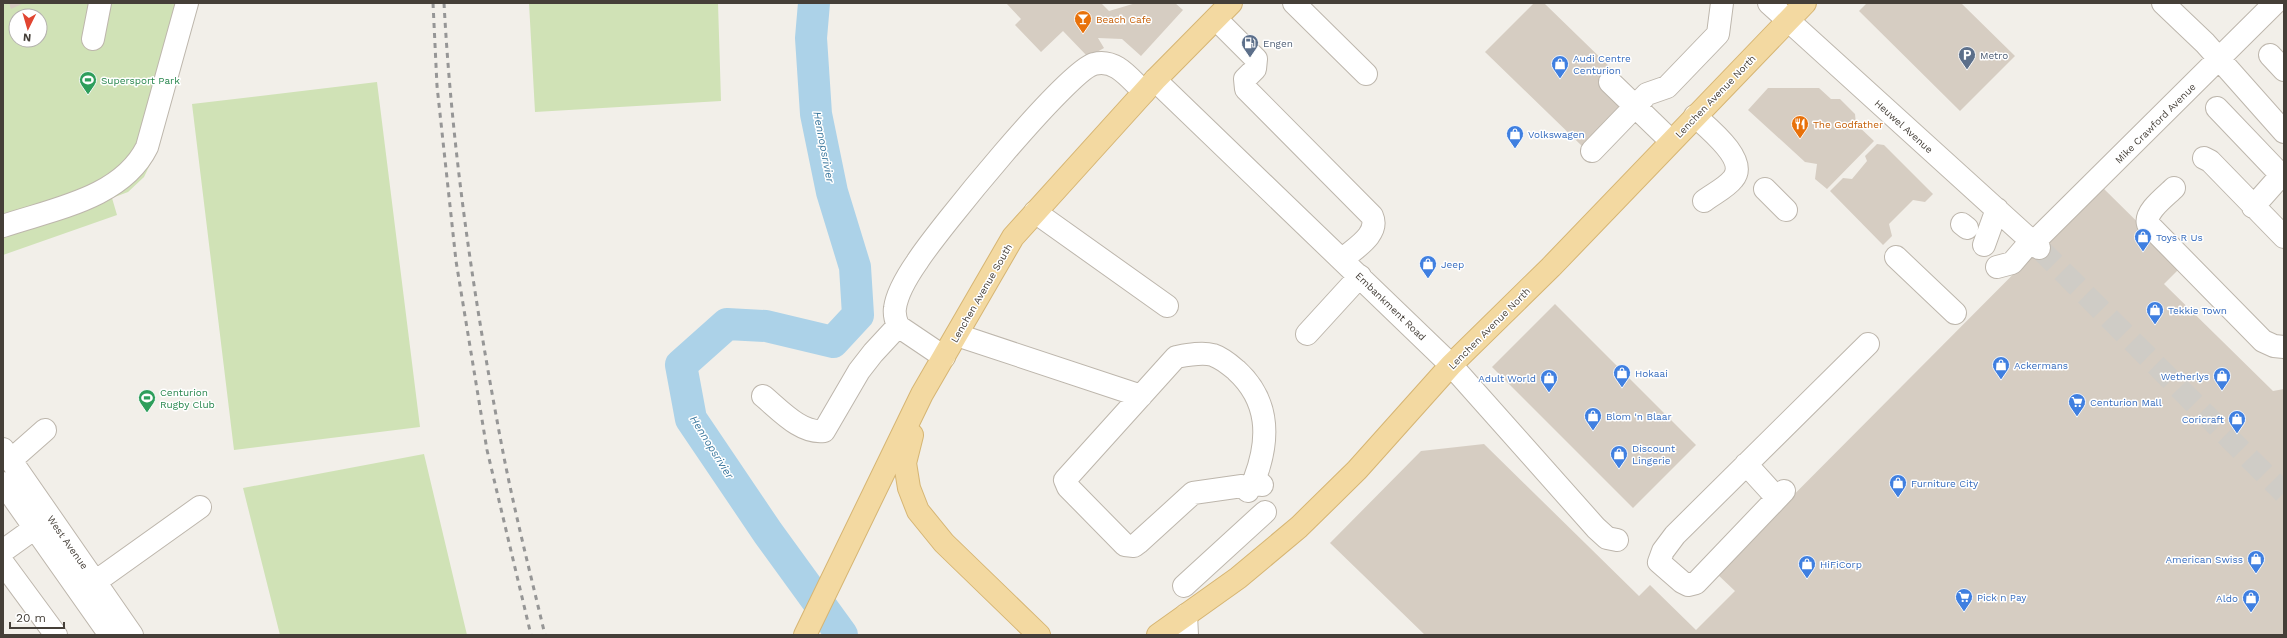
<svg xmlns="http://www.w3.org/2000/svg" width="2287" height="638" viewBox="0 0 2287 638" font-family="'Work Sans',sans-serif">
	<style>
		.green { fill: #d0e2b6; fill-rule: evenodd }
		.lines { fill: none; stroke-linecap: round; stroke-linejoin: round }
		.river { stroke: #acd2e8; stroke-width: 32 }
		.building { fill: #d6cdc2 }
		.minor-tunnel { stroke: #cfccc6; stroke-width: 22; stroke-dasharray: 22 11; stroke-linecap: butt }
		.minor-casing { stroke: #bdb6ac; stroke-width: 24 }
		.major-casing { stroke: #d6b573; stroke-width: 24 }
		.minor { stroke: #fff; stroke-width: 22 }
		.major { stroke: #f3d9a1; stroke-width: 22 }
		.rail { stroke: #969696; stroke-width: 3; stroke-dasharray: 5 5; stroke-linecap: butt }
		.labels { text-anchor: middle; stroke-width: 3; stroke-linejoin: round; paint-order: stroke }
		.food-label { font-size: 10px; fill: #c56008; stroke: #fff; text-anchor: start }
		.service-label { font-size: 10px; fill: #4e5e75; stroke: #fff; text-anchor: start }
		.shop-label { font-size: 10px; fill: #366cbe; stroke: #fff; text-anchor: start }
		.leisure-label { font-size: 10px; fill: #27864d; stroke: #fff; text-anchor: start }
		.street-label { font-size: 10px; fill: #453f38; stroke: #fff }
		.water-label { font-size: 11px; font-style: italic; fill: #3b789e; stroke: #fff }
	</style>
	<rect width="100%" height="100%" fill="#f2efe9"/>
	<path class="green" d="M 3,3 L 199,3 L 157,150 L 144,177 L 128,192 L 112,198 L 117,215 L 3,255 ZM 16,16 L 40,16 L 40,40 L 16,40 Z
		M 529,3 L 718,3 L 721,101 L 535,112 Z
		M 377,82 L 420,427 L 234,450 L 192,104 Z
		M 424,454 L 467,635 L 280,635 L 243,488 Z"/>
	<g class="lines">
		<path class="river" d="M 814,3 L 811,38 L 816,114 L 832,192 L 855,267 L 858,315 L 833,342 L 766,326 L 727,324 L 681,365 L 691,419 L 768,533 L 842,635"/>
	</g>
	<path class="building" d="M 9,3 L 24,3 L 11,9 Z
		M 1006,3 L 1101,3 L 1109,11 L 1136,3 L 1175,3 L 1183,10 L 1141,56 L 1122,39 L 1098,38 L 1104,48 L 1088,57 L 1063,31 L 1041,52 L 1015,25 L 1021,19 Z
		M 1534,3 L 1544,3 L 1615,72 L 1600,87 L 1621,107 L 1582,146 L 1485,52 Z
		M 1867,3 L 1961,3 L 2015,56 L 1960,111 L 1859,11 Z
		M 1768,88 L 1819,88 L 1831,99 L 1840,99 L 1855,114 L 1856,124 L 1874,141 L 1827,189 L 1815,179 L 1817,164 L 1805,162 L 1748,110 Z
		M 1877,144 L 1884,145 L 1933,194 L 1925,202 L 1913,200 L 1889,224 L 1892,236 L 1883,245 L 1830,191 L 1843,178 L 1852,179 L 1867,161 L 1865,156 Z
		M 2101,186 L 2182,266 L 2164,284 L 2273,391 L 2284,389 L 2284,635 L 1425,635 L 1330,543 L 1421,451 L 1484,444 L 1639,596 L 1650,585 L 1696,630 L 1735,591 L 1716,573 Z
		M 1555,304 L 1696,445 L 1633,508 L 1492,367 Z"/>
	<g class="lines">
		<path class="minor-tunnel" d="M 2039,248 L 2284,493"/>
		<defs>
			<path id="minor" d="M 1294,3 L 1366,74
				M 1769,3 L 2039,248
				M 2163,3 L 2205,43 L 2284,132
				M 1216,19 L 1256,59 L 1255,69 L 1245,79 L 1246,89 L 1372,216 C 1380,234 1355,248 1343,259
				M 93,39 L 100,3
				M 2270,55 L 2284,70
				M 1155,80 L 1451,365 L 1596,528 L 1607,538 L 1617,540
				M 1610,82 L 1671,141
				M 2217,108 L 2281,175
				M 1695,116 C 1708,128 1749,160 1733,179 C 1726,188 1713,194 1704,201
				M 1592,151 L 1647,94 L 1667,87 L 1718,34 L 1722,3
				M 2204,158 L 2210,161 L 2284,237
				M 2174,188 C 2166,196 2144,212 2148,224 L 2263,341 L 2274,346 L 2284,347
				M 1765,189 L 1786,210
				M 2253,207 L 2284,172
				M 1035,212 L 1167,306
				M 1962,224 L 1967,228
				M 3,226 C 53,209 122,198 147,147 L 187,3
				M 2033,243 L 2275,3
				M 1984,245 L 1997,209
				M 1896,257 L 1955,313
				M 1997,267 L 2012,263 L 2031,241
				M 1307,334 L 1360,276
				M 957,335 L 1141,396
				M 944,357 L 898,326 C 896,321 894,314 895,308 C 897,293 908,275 917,262 C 936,232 1068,70 1094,64 C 1116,58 1130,79 1144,92
				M 763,396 C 780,410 801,434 824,431 L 859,371 L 873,353 L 898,326
				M 3,449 L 132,635
				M 11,460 L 45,430
				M 1746,464 L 1777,498
				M 3,483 L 110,635
				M 1248,491 L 1242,486 L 1193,493 L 1138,543 L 1134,546 L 1125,545 L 1068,487 L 1065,480 L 1176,357 C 1187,355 1202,352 1213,355 C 1222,358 1229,364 1236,370 C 1269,400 1270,438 1255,478 L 1262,485
				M 1784,491 L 1696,583 L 1688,585 L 1682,582 L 1659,562 L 1663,551 L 1675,535 L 1868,344
				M 3,551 L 46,520
				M 3,563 L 56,635
				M 95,582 L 200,507
				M 1184,586 L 1265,512
				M 1186,615 L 1187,635"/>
			<path id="major" d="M 912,435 L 905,463 L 909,488 L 918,511 L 944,543 L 1039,635
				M 805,635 L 922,394 L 1013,237 L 1155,80 L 1231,3
				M 1158,635 L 1238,578 L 1299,527 L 1357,470 L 1451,365 L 1551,267 L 1805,3"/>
		</defs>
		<use href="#minor" class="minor-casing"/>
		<use href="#major" class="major-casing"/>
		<use href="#minor" class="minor"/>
		<use href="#major" class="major"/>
		<path class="rail" d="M 433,3 L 437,86 L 456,261 L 487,450 L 531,635
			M 444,3 C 452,152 474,300 502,447 C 514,510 530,572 545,635"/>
	</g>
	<defs>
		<symbol id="bar-pin" viewBox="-11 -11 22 30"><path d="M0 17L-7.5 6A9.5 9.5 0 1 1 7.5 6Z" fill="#e8710a" stroke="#fff"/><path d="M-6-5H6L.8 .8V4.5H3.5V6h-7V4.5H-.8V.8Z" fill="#fff"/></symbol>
		<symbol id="fuel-pin" viewBox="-11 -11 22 30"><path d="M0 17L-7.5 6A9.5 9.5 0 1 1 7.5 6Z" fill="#5c6f8a" stroke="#fff"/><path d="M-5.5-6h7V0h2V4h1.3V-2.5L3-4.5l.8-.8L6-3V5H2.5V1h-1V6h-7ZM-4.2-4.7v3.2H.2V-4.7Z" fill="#fff"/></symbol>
		<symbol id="parking-pin" viewBox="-11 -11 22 30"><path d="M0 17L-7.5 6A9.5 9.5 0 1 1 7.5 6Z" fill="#5c6f8a" stroke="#fff"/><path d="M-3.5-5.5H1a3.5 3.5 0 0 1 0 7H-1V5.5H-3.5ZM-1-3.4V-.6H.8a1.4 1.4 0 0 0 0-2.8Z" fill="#fff"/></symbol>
		<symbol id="shop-pin" viewBox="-11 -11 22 30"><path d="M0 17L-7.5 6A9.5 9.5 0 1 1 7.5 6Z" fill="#3f7fe0" stroke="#fff"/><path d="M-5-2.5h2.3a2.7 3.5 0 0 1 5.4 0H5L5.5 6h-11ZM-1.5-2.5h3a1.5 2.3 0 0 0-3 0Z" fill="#fff"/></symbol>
		<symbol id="stadium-pin" viewBox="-11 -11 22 30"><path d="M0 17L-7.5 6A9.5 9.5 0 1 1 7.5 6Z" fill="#2e9e5b" stroke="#fff"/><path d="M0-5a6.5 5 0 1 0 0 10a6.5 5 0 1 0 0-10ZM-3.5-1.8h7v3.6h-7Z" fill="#fff"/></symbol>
		<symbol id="restaurant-pin" viewBox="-11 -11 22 30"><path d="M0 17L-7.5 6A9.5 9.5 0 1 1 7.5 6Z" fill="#e8710a" stroke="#fff"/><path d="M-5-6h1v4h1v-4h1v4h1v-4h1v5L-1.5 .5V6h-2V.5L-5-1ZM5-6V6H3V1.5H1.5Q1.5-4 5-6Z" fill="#fff"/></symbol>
		<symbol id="supermarket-pin" viewBox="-11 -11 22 30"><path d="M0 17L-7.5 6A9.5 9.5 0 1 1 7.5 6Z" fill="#3f7fe0" stroke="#fff"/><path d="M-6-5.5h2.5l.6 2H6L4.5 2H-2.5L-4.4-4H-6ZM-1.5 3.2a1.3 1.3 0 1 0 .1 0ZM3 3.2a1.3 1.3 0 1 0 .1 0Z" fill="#fff"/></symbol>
	</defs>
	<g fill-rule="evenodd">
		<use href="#bar-pin" x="1073" y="9" width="20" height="27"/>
		<use href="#fuel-pin" x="1240" y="33" width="20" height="27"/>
		<use href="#parking-pin" x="1957" y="45" width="20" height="27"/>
		<use href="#shop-pin" x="1550" y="54" width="20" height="27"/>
		<use href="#stadium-pin" x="78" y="70" width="20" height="27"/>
		<use href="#restaurant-pin" x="1790" y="114" width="20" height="27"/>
		<use href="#shop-pin" x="1505" y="124" width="20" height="27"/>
		<use href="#shop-pin" x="2133" y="227" width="20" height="27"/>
		<use href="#shop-pin" x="1418" y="254" width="20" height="27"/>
		<use href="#shop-pin" x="2145" y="300" width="20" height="27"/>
		<use href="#shop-pin" x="1991" y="355" width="20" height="27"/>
		<use href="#shop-pin" x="1612" y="363" width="20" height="27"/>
		<use href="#shop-pin" x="2212" y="366" width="20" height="27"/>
		<use href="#shop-pin" x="1539" y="368" width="20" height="27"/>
		<use href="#stadium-pin" x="137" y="388" width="20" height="27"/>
		<use href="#supermarket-pin" x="2067" y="392" width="20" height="27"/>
		<use href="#shop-pin" x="1583" y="406" width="20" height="27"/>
		<use href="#shop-pin" x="2227" y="409" width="20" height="27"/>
		<use href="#shop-pin" x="1609" y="444" width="20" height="27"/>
		<use href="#shop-pin" x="1888" y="473" width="20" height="27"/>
		<use href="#shop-pin" x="2246" y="549" width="20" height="27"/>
		<use href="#shop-pin" x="1797" y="554" width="20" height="27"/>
		<use href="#supermarket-pin" x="1954" y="587" width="20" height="27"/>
		<use href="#shop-pin" x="2241" y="588" width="20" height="27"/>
	</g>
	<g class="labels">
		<g class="food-label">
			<text x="1096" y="23">Beach Cafe</text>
			<text x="1813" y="128">The Godfather</text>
		</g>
		<g class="service-label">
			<text x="1263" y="47">Engen</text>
			<text x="1980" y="59">Metro</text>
		</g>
		<g class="shop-label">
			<text x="1573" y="62">Audi Centre<tspan x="1573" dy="12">Centurion</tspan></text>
			<text x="1528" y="138">Volkswagen</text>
			<text x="2156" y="241">Toys R Us</text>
			<text x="1441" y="268">Jeep</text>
			<text x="2168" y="314">Tekkie Town</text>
			<text x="2014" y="369">Ackermans</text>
			<text x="1635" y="377">Hokaai</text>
			<text x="2209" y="380" text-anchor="end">Wetherlys</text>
			<text x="1536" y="382" text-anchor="end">Adult World</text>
			<text x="2090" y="406">Centurion Mall</text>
			<text x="1606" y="420">Blom 'n Blaar</text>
			<text x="2224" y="423" text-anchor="end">Coricraft</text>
			<text x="1632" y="452">Discount<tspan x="1632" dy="12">Lingerie</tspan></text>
			<text x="1911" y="487">Furniture City</text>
			<text x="2243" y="563" text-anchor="end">American Swiss</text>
			<text x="1820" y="568">HiFiCorp</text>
			<text x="1977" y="601">Pick n Pay</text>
			<text x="2238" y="602" text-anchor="end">Aldo</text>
		</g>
		<g class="leisure-label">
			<text x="101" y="84">Supersport Park</text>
			<text x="160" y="396">Centurion<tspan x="160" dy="12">Rugby Club</tspan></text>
		</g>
		<g class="street-label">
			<text transform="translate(1715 96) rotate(-46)" y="4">Lenchen Avenue North</text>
			<text transform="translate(2155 123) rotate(-45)" y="4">Mike Crawford Avenue</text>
			<text transform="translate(1904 126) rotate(42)" y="4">Heuwel Avenue</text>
			<text transform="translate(981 293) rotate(-60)" y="4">Lenchen Avenue South</text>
			<text transform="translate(1391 306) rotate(44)" y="4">Embankment Road</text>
			<text transform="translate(1489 328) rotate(-45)" y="4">Lenchen Avenue North</text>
			<text transform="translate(68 542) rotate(55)" y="4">West Avenue</text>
		</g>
		<g class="water-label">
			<text transform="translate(824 147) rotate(79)" y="4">Hennopsrivier</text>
			<text transform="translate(712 447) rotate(58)" y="4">Hennopsrivier</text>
		</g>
	</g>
	<rect width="2287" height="638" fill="none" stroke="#453f38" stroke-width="8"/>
	<g transform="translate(28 28) rotate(185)"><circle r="19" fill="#ffffff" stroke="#b5b2af"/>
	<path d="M0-3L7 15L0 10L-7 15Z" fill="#e14531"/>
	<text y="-6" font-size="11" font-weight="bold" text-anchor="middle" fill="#453f38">N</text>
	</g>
	<path d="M10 622v6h54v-6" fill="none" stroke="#453f38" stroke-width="2"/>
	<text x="16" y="622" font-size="12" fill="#453f38" stroke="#ffffff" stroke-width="3" paint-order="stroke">20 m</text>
</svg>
